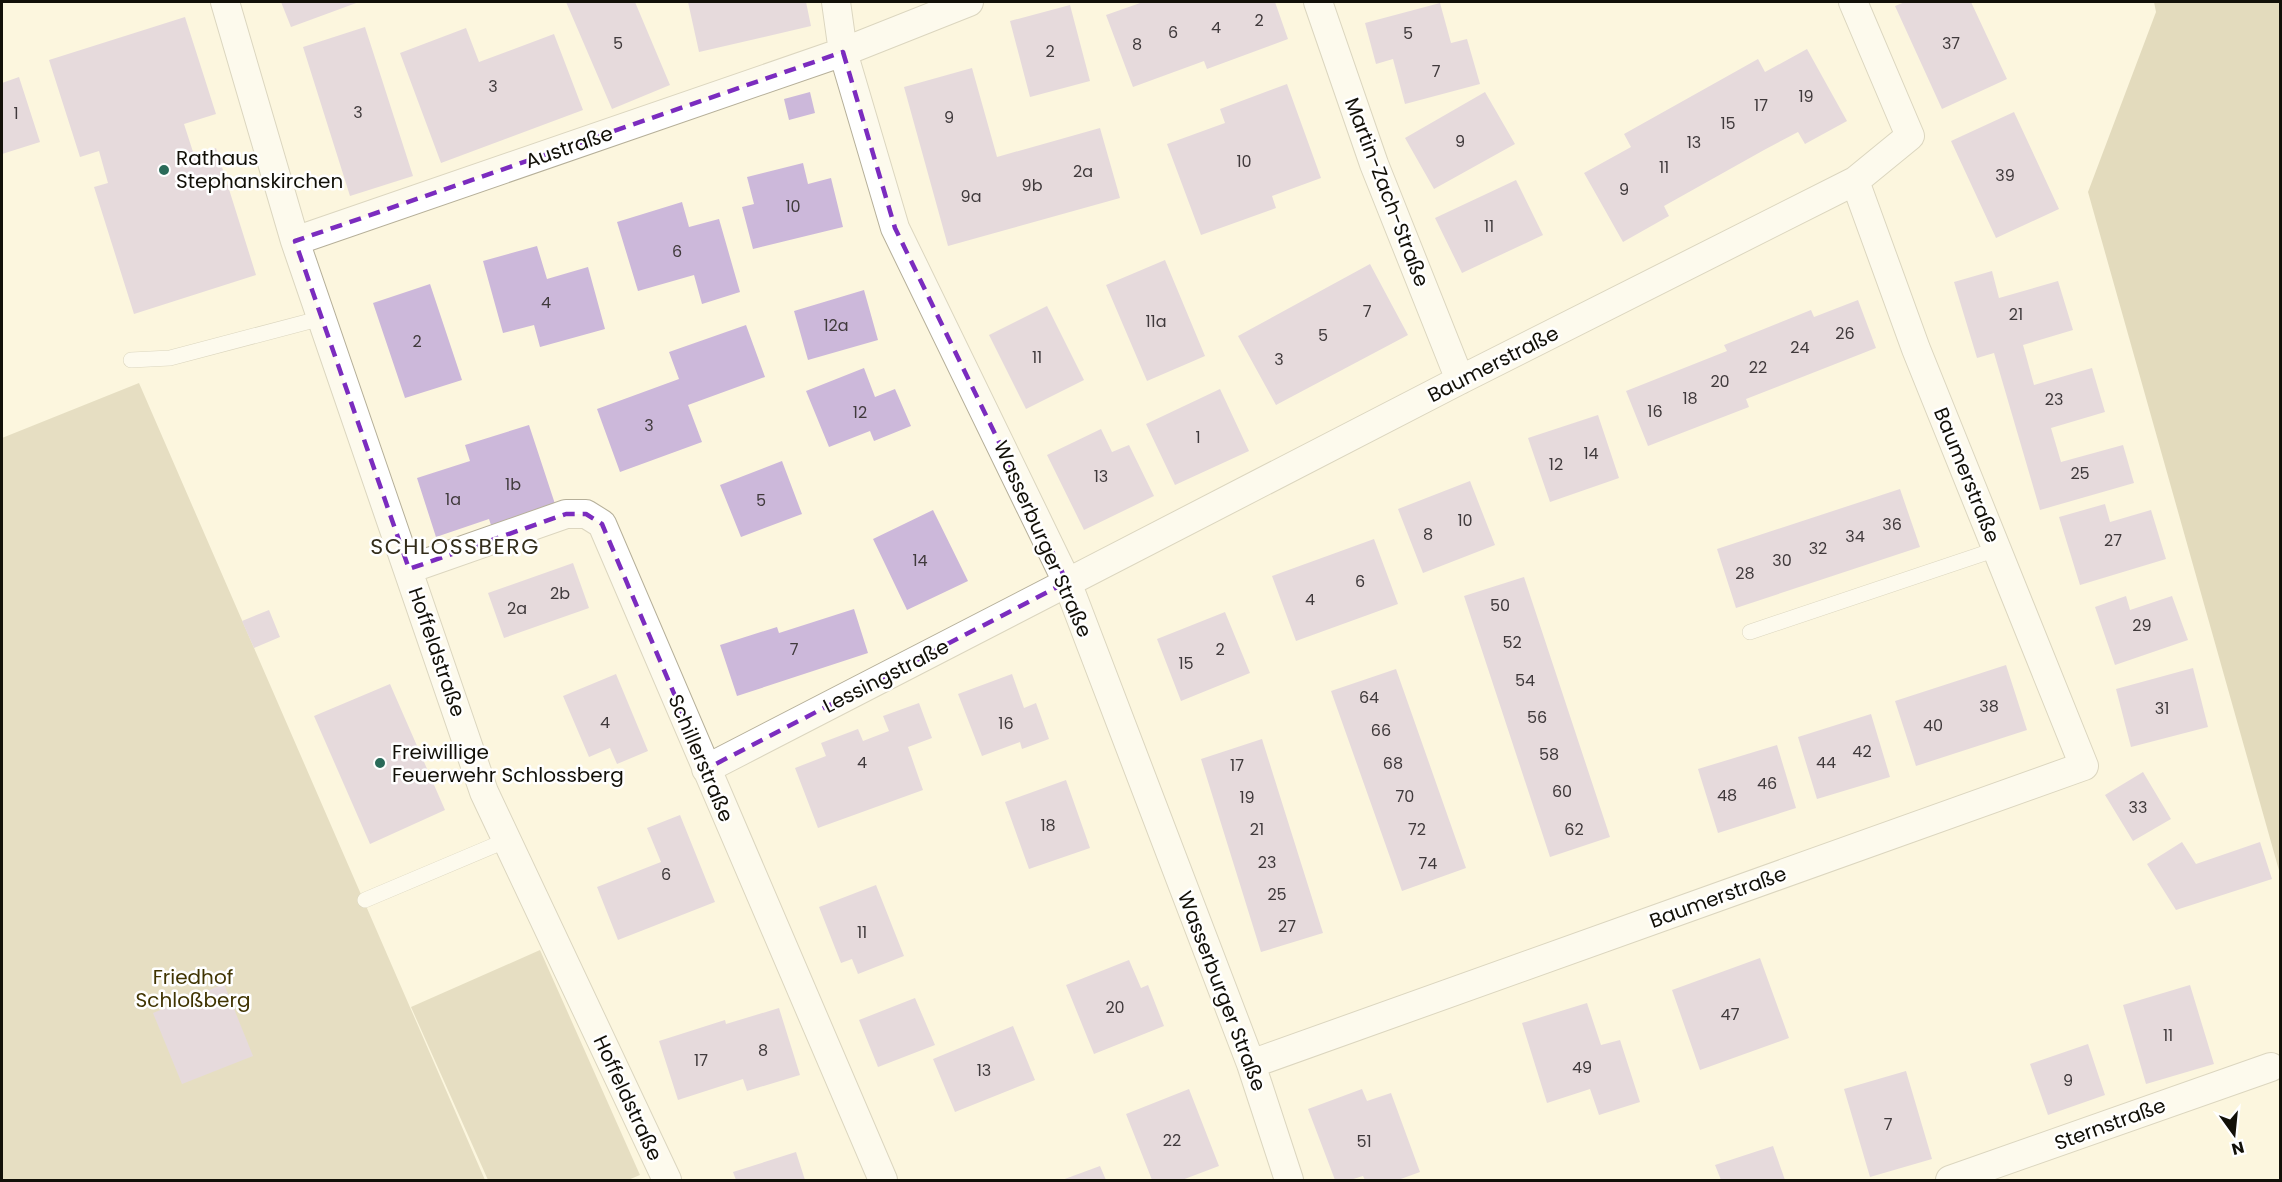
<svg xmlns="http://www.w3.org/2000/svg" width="2282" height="1182" viewBox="0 0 2282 1182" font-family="Poppins,sans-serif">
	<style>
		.green { fill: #ccc2a0 }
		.forest { fill: #c6bb96 }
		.building { fill: #ccb8da }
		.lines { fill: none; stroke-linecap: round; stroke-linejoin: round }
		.service-casing { stroke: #b5af99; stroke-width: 16 }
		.minor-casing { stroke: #b5af99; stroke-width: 30 }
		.service { stroke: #fff; stroke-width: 15 }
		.minor { stroke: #fff; stroke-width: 28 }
		.marked { fill: none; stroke: #7b2cbf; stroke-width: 4.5; stroke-dasharray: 12 8; stroke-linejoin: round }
		.poi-dot { fill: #2a6a59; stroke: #fff; stroke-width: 2 }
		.labels { text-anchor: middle; stroke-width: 5; stroke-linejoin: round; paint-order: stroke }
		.number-label { font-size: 16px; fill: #403a3c }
		.street-label { font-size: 20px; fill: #121008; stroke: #fff }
		.poi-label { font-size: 20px; fill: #121008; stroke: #fff; text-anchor: start }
		.park-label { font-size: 20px; fill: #413503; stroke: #fff }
		.quarter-label { font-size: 22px; letter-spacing: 1.5px; fill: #332d1b; stroke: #fff }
	</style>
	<rect width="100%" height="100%" fill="#fcf6de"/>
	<path class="green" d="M 139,383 L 485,1180 L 2,1180 L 2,438 Z
		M 540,950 L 640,1175 L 628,1180 L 488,1180 L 411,1007 Z"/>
	<path class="forest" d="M 2154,2 L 2280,2 L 2280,874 L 2088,192 L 2156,12 Z"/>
	<path class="building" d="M 281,2 L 359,2 L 291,27 Z
		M 566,2 L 635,2 L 670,85 L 612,109 Z
		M 688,2 L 806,2 L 811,26 L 699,52 Z
		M 1143,2 L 1275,2 L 1288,39 L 1207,69 L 1204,61 L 1133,87 L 1106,15 Z
		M 1905,2 L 1971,2 L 2007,79 L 1942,109 L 1895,6 Z
		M 1440,3 L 1451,43 L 1467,39 L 1480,84 L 1405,104 L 1393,59 L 1376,64 L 1365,23 Z
		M 1070,5 L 1090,81 L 1030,97 L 1010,21 Z
		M 185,17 L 216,114 L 184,124 L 194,155 L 216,148 L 256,275 L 134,314 L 94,187 L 108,183 L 99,151 L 80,157 L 49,60 Z
		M 365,27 L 413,176 L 350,196 L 303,47 Z
		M 466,28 L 479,62 L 554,34 L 583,110 L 441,163 L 400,53 Z
		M 1807,49 L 1847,121 L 1805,144 L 1798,132 L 1764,150 L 1664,206 L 1669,216 L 1623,242 L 1584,173 L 1631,147 L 1624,134 L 1758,59 L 1765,72 Z
		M 972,68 L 997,157 L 1100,128 L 1120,198 L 948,246 L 904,87 Z
		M 19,77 L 40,142 L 2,154 L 2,83 Z
		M 1287,84 L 1321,178 L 1272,196 L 1276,208 L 1201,235 L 1167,144 L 1225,123 L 1220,109 Z
		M 810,92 L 815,113 L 789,120 L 784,99 Z
		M 1485,92 L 1515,144 L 1434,189 L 1405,138 Z
		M 2014,112 L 2059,209 L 1996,238 L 1951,141 Z
		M 803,163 L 808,184 L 831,178 L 843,227 L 753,249 L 742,207 L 754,204 L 747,177 Z
		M 1516,180 L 1543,235 L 1462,273 L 1435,218 Z
		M 682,202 L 689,227 L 719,219 L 740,292 L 702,304 L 694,275 L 638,291 L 617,222 Z
		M 537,246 L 547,279 L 588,267 L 605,329 L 540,347 L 534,325 L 503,333 L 483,261 Z
		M 1165,260 L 1205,356 L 1147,381 L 1106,285 Z
		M 1370,264 L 1408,335 L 1276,405 L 1238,336 Z
		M 1992,271 L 1999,298 L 2058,281 L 2073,330 L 2023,345 L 2034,385 L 2092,368 L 2105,412 L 2051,428 L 2061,462 L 2123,445 L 2134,483 L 2040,510 L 1994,353 L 1977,358 L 1954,282 Z
		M 430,284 L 462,380 L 405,398 L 373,303 Z
		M 864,290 L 878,340 L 808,360 L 794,311 Z
		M 1858,300 L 1876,348 L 1746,399 L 1749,407 L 1648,446 L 1626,391 L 1727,351 L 1724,345 L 1811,310 L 1814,317 Z
		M 1047,306 L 1084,380 L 1026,409 L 989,335 Z
		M 746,325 L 765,377 L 688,405 L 702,442 L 620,472 L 597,409 L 679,379 L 669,352 Z
		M 864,368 L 875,397 L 895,389 L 911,426 L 874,441 L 870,431 L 829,447 L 806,391 Z
		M 1220,389 L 1249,451 L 1175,485 L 1146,424 Z
		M 1598,415 L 1619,478 L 1550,502 L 1528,438 Z
		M 529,425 L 556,507 L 492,528 L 489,519 L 436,537 L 417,478 L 470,461 L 465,445 Z
		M 1101,429 L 1112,452 L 1129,445 L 1154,496 L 1084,530 L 1047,455 Z
		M 782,461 L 802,514 L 741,537 L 720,485 Z
		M 1470,481 L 1495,545 L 1423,573 L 1398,509 Z
		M 1900,489 L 1920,547 L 1736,608 L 1717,549 Z
		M 2105,504 L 2110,522 L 2151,510 L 2166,559 L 2080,585 L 2059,517 Z
		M 933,510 L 968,581 L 907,610 L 873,539 Z
		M 1374,539 L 1398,604 L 1296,641 L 1272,576 Z
		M 573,563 L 589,608 L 504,638 L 488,593 Z
		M 1524,577 L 1610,837 L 1550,857 L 1464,596 Z
		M 2126,596 L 2130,610 L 2172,596 L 2188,640 L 2115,665 L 2095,607 Z
		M 854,609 L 868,653 L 737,696 L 720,645 L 777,627 L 779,633 Z
		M 269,610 L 280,637 L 254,648 L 242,621 Z
		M 1225,612 L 1250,673 L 1181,701 L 1157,639 Z
		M 2006,665 L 2027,730 L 1916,766 L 1895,701 Z
		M 2193,668 L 2208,727 L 2131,747 L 2116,689 Z
		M 1396,669 L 1466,868 L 1402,891 L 1331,691 Z
		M 616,674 L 648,751 L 617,764 L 610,748 L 589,757 L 563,696 Z
		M 1012,674 L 1024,708 L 1036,703 L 1049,739 L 1022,749 L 1020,742 L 982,756 L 958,694 Z
		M 390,684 L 445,810 L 370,844 L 314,716 Z
		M 919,703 L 932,738 L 908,747 L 923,790 L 818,828 L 795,768 L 826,756 L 821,743 L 858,729 L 863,741 L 889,731 L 883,716 Z
		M 1871,714 L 1890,777 L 1817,799 L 1798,737 Z
		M 1262,739 L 1323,933 L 1261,952 L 1201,759 Z
		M 1777,745 L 1796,808 L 1718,833 L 1698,769 Z
		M 2143,772 L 2171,819 L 2133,841 L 2105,795 Z
		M 1066,780 L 1090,848 L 1029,869 L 1005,802 Z
		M 680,815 L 715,902 L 618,940 L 597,887 L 661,862 L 647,828 Z
		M 2182,842 L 2196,864 L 2260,842 L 2272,879 L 2176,910 L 2147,864 Z
		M 876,885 L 904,956 L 858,974 L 852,959 L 841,963 L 819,907 Z
		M 1760,958 L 1789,1038 L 1700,1070 L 1672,990 Z
		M 1129,960 L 1141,988 L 1148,985 L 1164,1026 L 1094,1054 L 1066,985 Z
		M 224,984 L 253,1056 L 182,1084 L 153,1013 Z
		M 2190,985 L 2214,1064 L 2146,1084 L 2123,1005 Z
		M 915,998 L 935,1045 L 878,1067 L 859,1020 Z
		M 1587,1003 L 1601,1045 L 1620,1040 L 1640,1102 L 1599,1115 L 1590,1089 L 1547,1103 L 1522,1023 Z
		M 779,1008 L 800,1075 L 747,1091 L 743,1079 L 678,1100 L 659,1041 L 725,1020 L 726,1024 Z
		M 1013,1026 L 1035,1080 L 955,1112 L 933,1059 Z
		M 2088,1044 L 2105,1095 L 2048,1115 L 2030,1064 Z
		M 1906,1071 L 1932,1159 L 1870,1177 L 1844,1089 Z
		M 1189,1089 L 1219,1166 L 1182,1180 L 1152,1180 L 1126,1114 Z
		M 1362,1089 L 1367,1101 L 1391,1093 L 1420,1172 L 1398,1180 L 1365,1180 L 1363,1176 L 1350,1180 L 1335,1180 L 1308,1109 Z
		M 1773,1146 L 1785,1180 L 1721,1180 L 1715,1165 Z
		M 796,1152 L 805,1180 L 736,1180 L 733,1172 Z
		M 1100,1166 L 1106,1180 L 1062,1180 Z"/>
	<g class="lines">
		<defs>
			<path id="service" d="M 131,360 L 170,358 L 322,318
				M 1750,632 L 1997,549
				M 365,900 L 507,840"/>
			<path id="minor" d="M 225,2 L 295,241 L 484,792 L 667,1180
				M 836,2 L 843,52 L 895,228 L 1067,582 L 1251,1064 L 1289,1180
				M 1318,2 L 1374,164 L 1460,380
				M 295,241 L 843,52 L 969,2
				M 409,569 L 566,514 L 586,514 L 602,524 L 883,1180
				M 706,769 L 1460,380 L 1855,181 L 1910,136 L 1853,2
				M 1251,1064 L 2084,766 L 1916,349 L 1855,181
				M 1950,1180 L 2271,1067"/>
		</defs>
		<use href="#service" class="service-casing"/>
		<use href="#minor" class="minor-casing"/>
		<use href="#service" class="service"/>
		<use href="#minor" class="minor"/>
	</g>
	<path d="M0 0H2282V1182H0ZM 843,52 L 895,228 L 1067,582 L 706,769 L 602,524 L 586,514 L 566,514 L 409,569 L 295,241 Z" fill="#fcf6de" fill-opacity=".55" fill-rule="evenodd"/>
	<path class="marked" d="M 843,52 L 895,228 L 1067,582 L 706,769 L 602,524 L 586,514 L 566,514 L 409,569 L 295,241 Z"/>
	<g class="poi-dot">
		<circle cx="164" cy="170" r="6"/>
		<circle cx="380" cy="763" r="6"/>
	</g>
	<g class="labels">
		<g class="number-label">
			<text x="1259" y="26">2</text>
			<text x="1216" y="33">4</text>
			<text x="1173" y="38">6</text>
			<text x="1408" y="39">5</text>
			<text x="618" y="49">5</text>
			<text x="1951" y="49">37</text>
			<text x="1137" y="50">8</text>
			<text x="1050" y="57">2</text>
			<text x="1436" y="77">7</text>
			<text x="493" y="92">3</text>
			<text x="1806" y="102">19</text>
			<text x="1761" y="111">17</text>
			<text x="358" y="118">3</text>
			<text x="16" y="119">1</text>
			<text x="949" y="123">9</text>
			<text x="1728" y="129">15</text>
			<text x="1460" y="147">9</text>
			<text x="1694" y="148">13</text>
			<text x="1244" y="167">10</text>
			<text x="1664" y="173">11</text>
			<text x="1083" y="177">2a</text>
			<text x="2005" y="181">39</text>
			<text x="1032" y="191">9b</text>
			<text x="1624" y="195">9</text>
			<text x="971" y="202">9a</text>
			<text x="793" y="212">10</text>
			<text x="1489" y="232">11</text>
			<text x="677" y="257">6</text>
			<text x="546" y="308">4</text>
			<text x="1367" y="317">7</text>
			<text x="2016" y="320">21</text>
			<text x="1156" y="327">11a</text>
			<text x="836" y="331">12a</text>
			<text x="1845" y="339">26</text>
			<text x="1323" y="341">5</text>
			<text x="417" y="347">2</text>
			<text x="1800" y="353">24</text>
			<text x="1037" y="363">11</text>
			<text x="1279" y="365">3</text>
			<text x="1758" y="373">22</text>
			<text x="1720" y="387">20</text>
			<text x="1690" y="404">18</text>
			<text x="2054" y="405">23</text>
			<text x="1655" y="417">16</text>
			<text x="860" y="418">12</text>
			<text x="649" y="431">3</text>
			<text x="1198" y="443">1</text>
			<text x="1591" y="459">14</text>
			<text x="1556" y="470">12</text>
			<text x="2080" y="479">25</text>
			<text x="1101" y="482">13</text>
			<text x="513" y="490">1b</text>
			<text x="453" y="505">1a</text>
			<text x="761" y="506">5</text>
			<text x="1465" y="526">10</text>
			<text x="1892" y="530">36</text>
			<text x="1428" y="540">8</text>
			<text x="1855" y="542">34</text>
			<text x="2113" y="546">27</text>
			<text x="1818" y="554">32</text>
			<text x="920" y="566">14</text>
			<text x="1782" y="566">30</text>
			<text x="1745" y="579">28</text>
			<text x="1360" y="587">6</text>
			<text x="560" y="599">2b</text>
			<text x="1310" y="605">4</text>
			<text x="1500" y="611">50</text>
			<text x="517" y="614">2a</text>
			<text x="2142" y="631">29</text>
			<text x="1512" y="648">52</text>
			<text x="794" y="655">7</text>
			<text x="1220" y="655">2</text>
			<text x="1186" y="669">15</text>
			<text x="1525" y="686">54</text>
			<text x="1369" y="703">64</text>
			<text x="1989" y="712">38</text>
			<text x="2162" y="714">31</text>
			<text x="1537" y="723">56</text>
			<text x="605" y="728">4</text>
			<text x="1006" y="729">16</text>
			<text x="1933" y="731">40</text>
			<text x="1381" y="736">66</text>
			<text x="1862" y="757">42</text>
			<text x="1549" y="760">58</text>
			<text x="862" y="768">4</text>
			<text x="1826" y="768">44</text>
			<text x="1393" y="769">68</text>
			<text x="1237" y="771">17</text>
			<text x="1767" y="789">46</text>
			<text x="1562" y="797">60</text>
			<text x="1727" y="801">48</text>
			<text x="1405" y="802">70</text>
			<text x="1247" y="803">19</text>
			<text x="2138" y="813">33</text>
			<text x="1048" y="831">18</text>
			<text x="1257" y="835">21</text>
			<text x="1417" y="835">72</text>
			<text x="1574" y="835">62</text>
			<text x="1267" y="868">23</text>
			<text x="1428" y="869">74</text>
			<text x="666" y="880">6</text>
			<text x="1277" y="900">25</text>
			<text x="1287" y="932">27</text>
			<text x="862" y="938">11</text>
			<text x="1115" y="1013">20</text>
			<text x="1730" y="1020">47</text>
			<text x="2168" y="1041">11</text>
			<text x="763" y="1056">8</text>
			<text x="701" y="1066">17</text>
			<text x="1582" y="1073">49</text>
			<text x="984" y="1076">13</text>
			<text x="2068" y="1086">9</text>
			<text x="1888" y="1130">7</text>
			<text x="1172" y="1146">22</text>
			<text x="1364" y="1147">51</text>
		</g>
		<g class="street-label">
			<text transform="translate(569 147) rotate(-19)" y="7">Austraße</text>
			<text transform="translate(1387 192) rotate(69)" y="7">Martin-Zach-Straße</text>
			<text transform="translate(1493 364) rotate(-27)" y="7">Baumerstraße</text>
			<text transform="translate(1967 475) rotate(68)" y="7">Baumerstraße</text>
			<text transform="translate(1043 539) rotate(66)" y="7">Wasserburger Straße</text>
			<text transform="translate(437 652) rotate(71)" y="7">Hoffeldstraße</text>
			<text transform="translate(886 676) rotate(-27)" y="7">Lessingstraße</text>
			<text transform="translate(701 758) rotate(67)" y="7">Schillerstraße</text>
			<text transform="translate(1718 897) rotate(-20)" y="7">Baumerstraße</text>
			<text transform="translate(1222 991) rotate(69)" y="7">Wasserburger Straße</text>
			<text transform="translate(628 1098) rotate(65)" y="7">Hoffeldstraße</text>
			<text transform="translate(2110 1124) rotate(-20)" y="7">Sternstraße</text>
		</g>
		<g class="poi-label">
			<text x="176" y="165">Rathaus<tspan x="176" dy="23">Stephanskirchen</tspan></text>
			<text x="392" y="759">Freiwillige<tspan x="392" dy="23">Feuerwehr Schlossberg</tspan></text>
		</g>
		<g class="park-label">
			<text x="193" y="984">Friedhof<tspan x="193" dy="23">Schloßberg</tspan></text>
		</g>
		<g class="quarter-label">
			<text x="455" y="554">SCHLOSSBERG</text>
		</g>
	</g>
	<rect width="2282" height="1182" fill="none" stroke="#121008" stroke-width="6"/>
	<g transform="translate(2234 1134) rotate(165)" stroke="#ffffff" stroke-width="4.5" paint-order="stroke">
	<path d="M0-4.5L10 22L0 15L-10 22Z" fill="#121008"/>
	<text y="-9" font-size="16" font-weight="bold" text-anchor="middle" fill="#121008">N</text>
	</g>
</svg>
